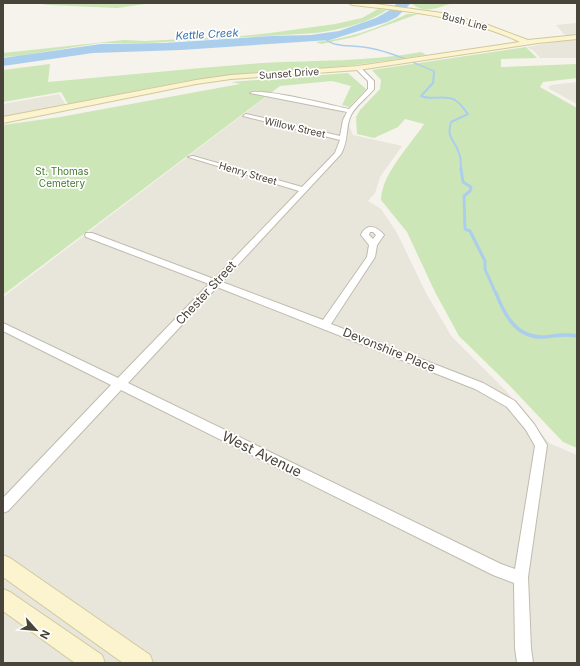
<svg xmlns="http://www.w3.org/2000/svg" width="580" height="666" viewBox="0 0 580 666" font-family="Inter,sans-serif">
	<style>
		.residential { fill: #e8e5da }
		.green { fill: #cde6b7 }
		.water { fill: #acceed }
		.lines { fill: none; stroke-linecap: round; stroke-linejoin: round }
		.stream-far3 { stroke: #acceed; stroke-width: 1.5 }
		.stream-far2 { stroke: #acceed; stroke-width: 2 }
		.stream-far1 { stroke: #acceed; stroke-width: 3 }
		.stream { stroke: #acceed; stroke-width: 3.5 }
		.street-casing { stroke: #c0bbae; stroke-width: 2 }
		.secondary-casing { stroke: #d1c89d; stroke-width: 2 }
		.street { fill: #fff; fill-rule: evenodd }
		.secondary { fill: #fcf4ce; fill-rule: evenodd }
		.labels { text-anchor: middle; stroke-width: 3.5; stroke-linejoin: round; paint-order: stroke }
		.far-street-label { font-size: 10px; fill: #494439; stroke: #fff }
		.far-park-label { font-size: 10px; fill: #45782f; stroke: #fff }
		.far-water-label { font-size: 11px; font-style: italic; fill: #3774b0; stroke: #fff }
		.street-label { font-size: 12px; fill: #494439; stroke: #fff }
		.near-street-label { font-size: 14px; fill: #494439; stroke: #fff }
	</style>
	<rect width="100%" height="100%" fill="#f5f3eb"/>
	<path class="residential" d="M 577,23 L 577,58 L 540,58 L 534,51 L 527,47 L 572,39 L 564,34 L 556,25 Z
		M 577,82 L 577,104 L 548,88 L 551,85 Z
		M 59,94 L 66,105 L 3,117 L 3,104 Z
		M 270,94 L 342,109 L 353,135 L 402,146 L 380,177 L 375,193 L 368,201 L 381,209 L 397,233 L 426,293 L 452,337 L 507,392 L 549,443 L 577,455 L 577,663 L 3,663 L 3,297 Z"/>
	<path class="green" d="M 34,3 L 54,3 L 52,5 L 55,3 L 152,3 L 117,8 L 49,5 Z
		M 414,3 L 452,3 C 438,8 425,14 412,4 Z
		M 378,9 L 387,10 C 366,24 341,29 316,33 L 149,43 L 100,43 L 18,56 L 3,57 L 3,53 L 124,40 L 145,41 L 242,36 L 270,33 L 335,24 L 362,18 Z
		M 407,14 L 418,14 L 354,37 L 321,44 L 316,42 C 348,39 379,28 407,14 Z
		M 526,47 L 537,58 L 501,59 L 501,67 L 577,64 L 577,78 L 543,82 L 540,87 L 577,108 L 577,448 L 563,442 L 509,385 L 459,336 L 435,292 L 407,232 L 381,200 C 382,173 410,146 424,124 L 405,119 L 398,127 L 374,138 L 357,134 L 356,117 L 360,110 L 380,89 L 381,80 L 372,70 Z
		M 421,52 L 426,55 L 355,65 L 191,80 L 68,104 L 61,92 L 3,102 L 3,70 L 50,64 L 48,82 C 120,76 191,68 263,63 C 316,60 368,62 421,52 Z
		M 348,73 L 366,89 L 349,107 L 342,105 L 351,86 L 332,81 L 280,86 L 3,295 L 3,125 L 60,117 L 240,84 L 265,89 L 231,82 Z"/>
	<path class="water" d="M 397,3 L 411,3 L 397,17 L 387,22 L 330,40 L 181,50 L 93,53 L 3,66 L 3,58 L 101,44 L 165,43 L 271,36 L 311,35 L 339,31 L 376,18 L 390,10 Z"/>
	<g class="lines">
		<path class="stream-far3" d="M 324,38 C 335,48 349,45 363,47 C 388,50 411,62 434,71 L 434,74"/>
		<path class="stream-far2" d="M 434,73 L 433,83 L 421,96 C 432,101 444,94 455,100 C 460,103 464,109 468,114 L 451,122 C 446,140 455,139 459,153 C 461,158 461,164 461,170"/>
		<path class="stream-far1" d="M 461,169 L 463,182 L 471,187 L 470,191 L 464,196 L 465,229 L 470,231 L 485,261 L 485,269 L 496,294"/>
		<path class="stream" d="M 496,293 C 504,314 516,338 543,337 C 555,336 566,333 577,336"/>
		<defs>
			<path id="street" d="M 356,67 L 360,67 L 374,81 L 374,89 C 367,98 356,105 351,115 C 345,128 349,140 341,154 L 222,282 L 323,320 L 367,257 L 369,245 L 361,235 C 366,223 377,226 384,235 L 377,245 L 375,257 L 331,324 L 483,383 L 515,401 L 534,424 L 547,445 L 528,577 L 531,648 L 533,663 L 517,663 L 515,648 L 514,583 L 493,575 L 121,390 L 8,511 L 3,513 L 3,498 L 111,385 L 3,331 L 3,323 L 118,378 L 209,284 L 86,237 L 85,235 L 86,233 L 92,233 L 214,279 L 299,191 L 188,157 L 193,156 L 302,187 L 335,153 L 340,140 L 243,116 L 246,114 L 340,136 L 343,120 L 347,112 L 250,93 C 259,87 334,106 349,109 L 368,89 L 368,81 L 356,69 ZM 370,232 L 373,232 L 376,235 L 373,239 L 369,235 ZM 217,287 L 475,389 L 507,407 L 526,430 L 535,446 L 515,569 L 501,564 L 128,383 Z"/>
			<path id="secondary" d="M 349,3 L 368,3 L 442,13 L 488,25 L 528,40 L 577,35 L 577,39 L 538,43 L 358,70 L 231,79 L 196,84 L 3,123 L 3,117 L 196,80 L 231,75 L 358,66 L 520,42 C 467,17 409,11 352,5 Z
				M 3,555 L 10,558 L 150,655 L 153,663 L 123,663 L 3,577 Z
				M 3,589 L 10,592 L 102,655 L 105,663 L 75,663 L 3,611 Z"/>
		</defs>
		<use href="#street" class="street-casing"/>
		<use href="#secondary" class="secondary-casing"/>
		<use href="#street" class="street"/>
		<use href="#secondary" class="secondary"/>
	</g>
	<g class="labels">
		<g class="far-street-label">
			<text transform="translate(465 21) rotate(15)" y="4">Bush Line</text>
			<text transform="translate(289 73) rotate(-4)" y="4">Sunset Drive</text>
			<text transform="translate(295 127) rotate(13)" y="4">Willow Street</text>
			<text transform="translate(248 173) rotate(16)" y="4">Henry Street</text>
		</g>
		<g class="far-park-label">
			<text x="62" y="175">St. Thomas<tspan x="62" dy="12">Cemetery</tspan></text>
		</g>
		<g class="far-water-label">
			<text transform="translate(207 34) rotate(-3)" y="4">Kettle Creek</text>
		</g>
		<g class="street-label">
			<text transform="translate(206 293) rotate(-47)" y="4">Chester Street</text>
			<text transform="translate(389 350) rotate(22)" y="4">Devonshire Place</text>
		</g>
		<g class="near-street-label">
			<text transform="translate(262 454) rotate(26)" y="5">West Avenue</text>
		</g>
	</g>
	<rect width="580" height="666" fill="none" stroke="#494439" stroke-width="8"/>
	<g transform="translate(36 630) rotate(117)" stroke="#ffffff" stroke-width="3" paint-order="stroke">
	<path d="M0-3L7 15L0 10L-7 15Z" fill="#494439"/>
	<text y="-6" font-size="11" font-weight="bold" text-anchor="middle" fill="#494439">N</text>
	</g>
</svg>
